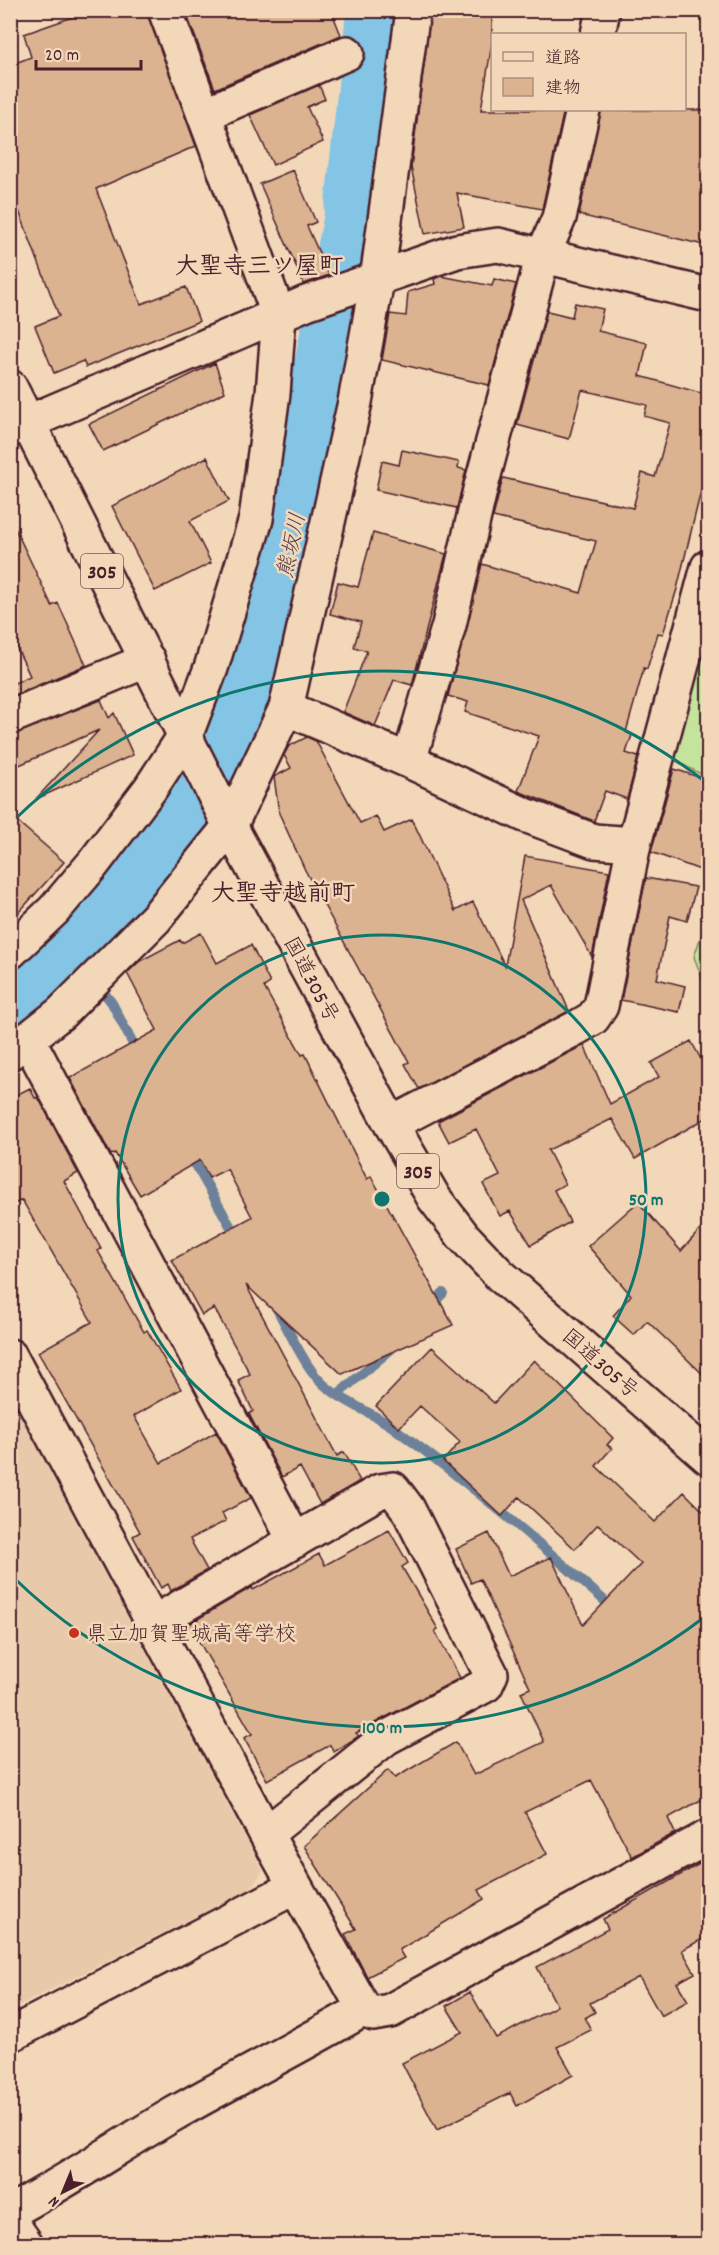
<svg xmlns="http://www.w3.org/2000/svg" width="719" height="2255" viewBox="0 0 719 2255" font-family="Dekko,'Klee One',sans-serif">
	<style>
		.built { fill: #e8caaa }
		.green { fill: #c4e39b; stroke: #878163; stroke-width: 1.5 }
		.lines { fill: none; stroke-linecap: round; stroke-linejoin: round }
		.stream { stroke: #6d829a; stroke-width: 10 }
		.river { stroke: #84c4e4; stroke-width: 63 }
		.building { fill: #dbb390; stroke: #4a1f2b; stroke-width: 1.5 }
		.minor-casing { stroke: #4a1f2b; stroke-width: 38 }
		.highway-casing { stroke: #4a1f2b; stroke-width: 38 }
		.minor { stroke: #f2d8b9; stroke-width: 33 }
		.highway { stroke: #f2d8b9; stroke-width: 33 }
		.ring { fill: none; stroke: #0f766e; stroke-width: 3 }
		.poi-dot { fill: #c8321e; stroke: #f2d8b9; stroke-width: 2 }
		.labels { text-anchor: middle; stroke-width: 5; stroke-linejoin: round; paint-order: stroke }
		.shield { fill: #f2d8b9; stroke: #7c5656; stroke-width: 1.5 }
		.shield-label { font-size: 20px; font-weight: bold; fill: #4a1f2b }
		.street-label { font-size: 21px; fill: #4a1f2b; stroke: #f2d8b9 }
		.poi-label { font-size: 21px; fill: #4a1f2b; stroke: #f2d8b9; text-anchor: start }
		.water-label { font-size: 22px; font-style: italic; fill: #564050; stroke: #f2d8b9 }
		.quarter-label { font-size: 24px; font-weight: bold; fill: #4a1f2b; stroke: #f2d8b9 }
		.centre { fill: #0f766e; stroke: #f2d8b9; stroke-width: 3 }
		.ring-label { font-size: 18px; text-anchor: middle; font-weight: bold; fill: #0f766e; stroke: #f2d8b9; stroke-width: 5; stroke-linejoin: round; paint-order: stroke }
	</style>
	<rect width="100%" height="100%" fill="#f2d8b9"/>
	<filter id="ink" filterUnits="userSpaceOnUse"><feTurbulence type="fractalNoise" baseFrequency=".0167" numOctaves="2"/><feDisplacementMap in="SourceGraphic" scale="12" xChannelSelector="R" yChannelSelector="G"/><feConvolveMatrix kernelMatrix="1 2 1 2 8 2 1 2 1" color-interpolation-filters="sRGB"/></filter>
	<g filter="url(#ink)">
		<path class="built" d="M 10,1396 L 263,1871 L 250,1889 L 11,2010 Z"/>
		<path class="green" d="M 708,615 L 708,778 L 672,759 Z
			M 708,915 L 708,993 L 694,957 Z"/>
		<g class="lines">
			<path class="stream" d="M 66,944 L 112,1003 L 139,1056
				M 189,1153 L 237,1238
				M 276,1307 C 288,1329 299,1355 314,1374 C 333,1399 369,1410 394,1428 C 471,1484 544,1547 616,1611
				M 429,1308 L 443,1293
				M 338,1394 L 395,1346"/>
			<path class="river" d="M 10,995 L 130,882 L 219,760 L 256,674 L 283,580 L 355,219 L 378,10"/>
		</g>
		<path class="building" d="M 93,10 L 147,10 L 196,146 L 96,189 L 141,304 L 186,287 L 199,321 L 86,367 L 83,361 L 54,373 L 35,326 L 59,316 L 19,211 L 10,214 L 10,65 L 31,57 L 24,34 Z
			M 185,10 L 331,10 L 341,35 L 215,89 Z
			M 431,10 L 492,10 L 492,43 L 481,110 L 564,110 L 542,209 L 457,193 L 464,227 L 425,234 L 411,167 Z
			M 319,85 L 325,99 L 307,107 L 323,142 L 273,165 L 250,115 Z
			M 601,110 L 708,110 L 708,246 L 579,215 Z
			M 293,170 L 316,222 L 307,226 L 329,275 L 304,284 L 260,184 Z
			M 441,276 L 492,286 L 494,279 L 516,284 L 489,385 L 382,360 L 390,314 L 406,316 L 408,292 L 435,284 L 434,279 Z
			M 575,303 L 603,309 L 598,331 L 647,343 L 640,376 L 708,395 L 708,462 L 677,589 L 663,634 L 658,633 L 647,669 L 644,668 L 626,732 L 632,735 L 626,753 L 638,757 L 627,799 L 605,791 L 594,821 L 518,791 L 539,736 L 465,712 L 468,702 L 448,696 L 482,564 L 581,593 L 596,541 L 493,517 L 503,478 L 633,508 L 642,473 L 655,477 L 670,423 L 644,416 L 647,405 L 582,390 L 569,439 L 517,425 L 547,311 L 572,317 Z
			M 215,363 L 225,392 L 103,451 L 89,424 Z
			M 402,450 L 459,462 L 458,468 L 466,470 L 457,508 L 376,490 L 382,461 L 399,465 Z
			M 207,457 L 229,501 L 190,521 L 211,563 L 155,591 L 112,506 Z
			M 10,518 L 52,606 L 58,603 L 86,665 L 10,697 L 10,685 L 30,676 L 10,633 Z
			M 373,533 L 446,554 L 412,685 L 394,680 L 375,726 L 343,712 L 367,651 L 354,647 L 361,622 L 330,614 L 338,582 L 358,587 Z
			M 101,700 L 109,718 L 114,713 L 133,755 L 36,799 L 99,730 L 10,769 L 10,735 Z
			M 307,737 L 316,741 L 360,823 L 376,816 L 384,832 L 412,819 L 455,911 L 473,902 L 505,966 L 525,856 L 609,871 L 592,957 L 551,885 L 521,900 L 569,1011 L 419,1089 L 405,1064 L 409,1062 L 305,870 L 279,813 L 274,777 L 291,768 L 284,755 L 289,746 Z
			M 674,769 L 708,780 L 708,838 L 700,870 L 651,852 Z
			M 10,815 L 64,862 L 10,922 Z
			M 646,878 L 696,887 L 687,921 L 670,916 L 657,979 L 685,986 L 679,1012 L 621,1000 Z
			M 201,933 L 217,963 L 251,945 L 270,983 L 264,987 L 302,1055 L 305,1054 L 367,1179 L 371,1176 L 453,1325 L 342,1374 L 246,1285 L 337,1456 L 344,1452 L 360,1481 L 320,1504 L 300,1467 L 282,1477 L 249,1414 L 253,1411 L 238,1380 L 250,1374 L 214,1308 L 202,1315 L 172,1260 L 252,1217 L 227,1169 L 209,1178 L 200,1160 L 140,1195 L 115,1153 L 111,1155 L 70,1078 L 157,1030 L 127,973 L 140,961 L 180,940 L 182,943 Z
			M 691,1041 L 708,1072 L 708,1117 L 635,1159 L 612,1119 L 548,1150 L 565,1184 L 554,1190 L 570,1222 L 531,1245 L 510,1211 L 500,1216 L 483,1184 L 500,1176 L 476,1129 L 449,1142 L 438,1121 L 584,1045 L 610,1104 L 659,1077 L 651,1063 Z
			M 30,1088 L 35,1098 L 38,1097 L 78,1173 L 64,1181 L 101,1249 L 98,1251 L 144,1332 L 147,1330 L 181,1389 L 134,1416 L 161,1463 L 216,1432 L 251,1498 L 222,1513 L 226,1521 L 190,1539 L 207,1570 L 171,1591 L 168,1584 L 161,1588 L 133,1536 L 140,1532 L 38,1352 L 92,1322 L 22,1200 L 10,1206 L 10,1098 Z
			M 638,1202 L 681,1251 L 708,1221 L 708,1379 L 647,1321 L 634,1335 L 613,1316 L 631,1295 L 588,1246 Z
			M 432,1347 L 494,1403 L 534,1360 L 613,1438 L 607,1445 L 612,1448 L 596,1466 L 655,1522 L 684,1492 L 708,1516 L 708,1796 L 668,1818 L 675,1833 L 632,1857 L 591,1780 L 525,1812 L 547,1854 L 479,1890 L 484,1899 L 399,1950 L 404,1958 L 367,1977 L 345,1934 L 356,1929 L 304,1846 L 388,1770 L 395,1778 L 456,1742 L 474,1775 L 544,1742 L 521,1692 L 530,1688 L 480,1579 L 471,1583 L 456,1549 L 489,1533 L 509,1576 L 551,1557 L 583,1625 L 641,1564 L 598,1524 L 575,1549 L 519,1497 L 502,1516 L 443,1461 L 460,1442 L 420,1406 L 399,1428 L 376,1406 Z
			M 389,1530 L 408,1563 L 402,1567 L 438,1629 L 435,1631 L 460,1678 L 356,1733 L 359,1736 L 334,1752 L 330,1745 L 267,1780 L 244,1738 L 252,1734 L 189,1624 L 252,1587 L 253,1590 L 319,1554 L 325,1565 Z
			M 708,1859 L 708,1936 L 682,1950 L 695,1973 L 677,1983 L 688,2001 L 661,2016 L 639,1977 L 590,2003 L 595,2012 L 585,2018 L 591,2030 L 557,2047 L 573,2075 L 517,2106 L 510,2093 L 437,2130 L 402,2063 L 462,2032 L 446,2006 L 470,1992 L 496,2038 L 557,2006 L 537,1967 L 608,1929 L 603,1919 Z"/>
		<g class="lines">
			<defs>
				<path id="minor" d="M 598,34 L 603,10
					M 583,110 L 559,218 L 543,255 L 480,490 L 449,625 L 409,761 L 525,815 L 594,841 L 634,844
					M 205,114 L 347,53
					M 10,430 L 306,303 L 457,251 L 498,245 L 708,295
					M 286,708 L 409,761
					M 10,717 L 148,660
					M 10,952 L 54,910 L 93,864 L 150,789 L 186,734 L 211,668 L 256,519 L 273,393 L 279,316 L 165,10
					M 28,1039 L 61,1013 L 156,918 L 230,826 L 286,708 L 355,402 L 377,280 L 413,10
					M 11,1052 L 28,1039 L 295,1541
					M 391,1124 L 578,1027 L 593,1018 L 601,1006 L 634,844 L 708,567
					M 10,1356 L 266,1834 L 364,2009 L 373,2014 L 390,2011 L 708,1837
					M 155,1622 L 380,1491 L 393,1489 L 408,1509 L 491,1674 L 486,1685 L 386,1738 L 266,1834
					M 10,2035 L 295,1887
					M 10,2212 C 66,2182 118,2147 172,2115 C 235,2079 301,2046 364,2009
					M 10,2221 L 26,2244"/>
				<path id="highway" d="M 10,387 L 230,826 L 391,1124 L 434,1198 L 463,1236 L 500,1275 L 708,1457"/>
			</defs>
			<use href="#minor" class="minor-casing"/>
			<use href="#highway" class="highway-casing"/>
			<use href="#minor" class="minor"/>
			<use href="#highway" class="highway"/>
		</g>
	</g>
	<g class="ring">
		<circle cx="382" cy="1199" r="264"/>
		<path d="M707 1615A528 528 0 0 1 12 1576M12 822A528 528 0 0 1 707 783"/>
	</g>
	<circle class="poi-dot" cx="74" cy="1633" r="6"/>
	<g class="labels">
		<g class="shield">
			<rect x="81" y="554" width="42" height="34" rx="4.5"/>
			<rect x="397" y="1154" width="42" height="34" rx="4.5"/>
		</g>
		<g class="shield-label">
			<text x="102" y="578">305</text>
			<text x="418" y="1178">305</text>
		</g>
		<g class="street-label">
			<text transform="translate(312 979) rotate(62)" y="7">国道305号</text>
			<text transform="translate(601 1363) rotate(41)" y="7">国道305号</text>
		</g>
		<g class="poi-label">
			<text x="86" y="1640">県立加賀聖城高等学校</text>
		</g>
		<g class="water-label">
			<text transform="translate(290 545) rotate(-78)" y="8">熊坂川</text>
		</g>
		<g class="quarter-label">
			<text x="259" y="273">大聖寺三ツ屋町</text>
			<text x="283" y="900">大聖寺越前町</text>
		</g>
	</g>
	<circle cx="382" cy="1199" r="9" class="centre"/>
	<g class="ring-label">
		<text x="646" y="1205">50 m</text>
		<text x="382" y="1733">100 m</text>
	</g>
	<rect width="719" height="2255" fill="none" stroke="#f2d8b9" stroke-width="36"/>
	<rect x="18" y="18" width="683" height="2219" fill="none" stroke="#4a1f2b" stroke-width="2" filter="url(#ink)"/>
	<rect x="491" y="33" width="195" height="78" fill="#f2d8b9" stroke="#af8e80" stroke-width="1.5"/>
	<rect x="503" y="52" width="30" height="9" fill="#f2d8b9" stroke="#af8e80" stroke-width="1.5"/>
	<text x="545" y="63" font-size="18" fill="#4a1f2b">道路</text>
	<rect x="503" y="78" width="30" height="18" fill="#dbb390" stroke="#af8e80" stroke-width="1.5"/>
	<text x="545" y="93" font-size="18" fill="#4a1f2b">建物</text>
	<g transform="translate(63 2192) rotate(223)" stroke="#f2d8b9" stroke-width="4.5" paint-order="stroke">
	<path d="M0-4.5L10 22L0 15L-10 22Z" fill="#4a1f2b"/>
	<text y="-9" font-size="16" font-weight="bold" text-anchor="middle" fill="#4a1f2b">N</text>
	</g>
	<path d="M36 60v9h105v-9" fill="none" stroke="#4a1f2b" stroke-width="3"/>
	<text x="45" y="60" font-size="18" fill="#4a1f2b" stroke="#f2d8b9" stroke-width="4.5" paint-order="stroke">20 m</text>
</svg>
